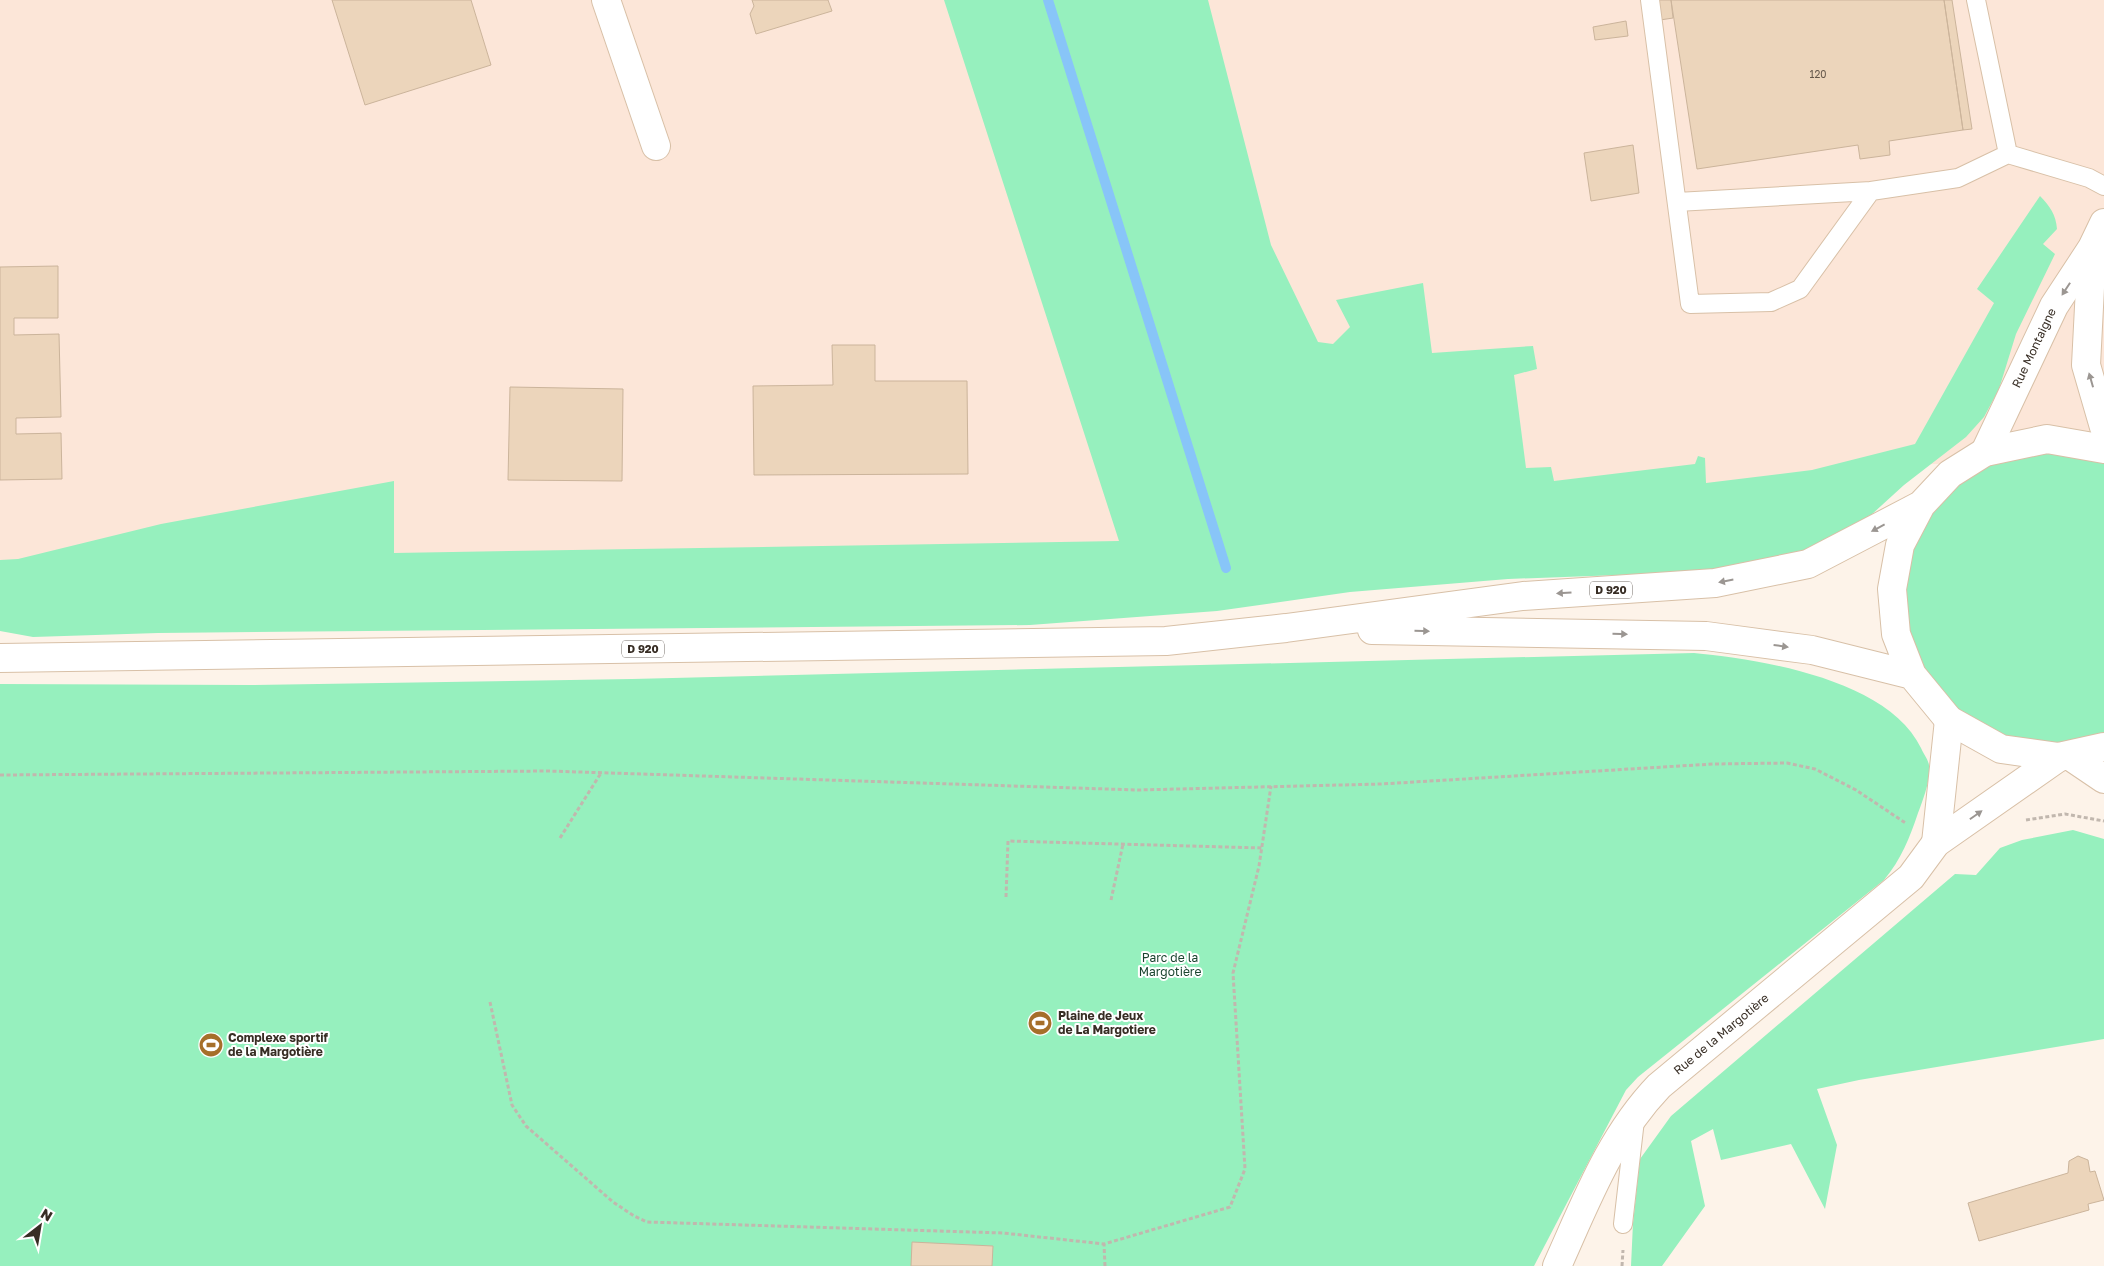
<svg xmlns="http://www.w3.org/2000/svg" width="2104" height="1266" viewBox="0 0 2104 1266" font-family="'Golos Text',sans-serif">
	<style>
		.commercial { fill: #fce6d8 }
		.green { fill: #96f0be }
		.lines { fill: none; stroke-linecap: round; stroke-linejoin: round }
		.stream { stroke: #88c5f8; stroke-width: 10 }
		.building { fill: #ecd5bb; stroke: #cbb49b }
		.lane-casing { stroke: #d8c0a7; stroke-width: 20 }
		.street-casing { stroke: #d8c0a7; stroke-width: 30 }
		.secondary-casing { stroke: #d8c0a7; stroke-width: 30 }
		.primary-casing { stroke: #d8c0a7; stroke-width: 30 }
		.path { stroke: #c1b7ae; stroke-width: 3; stroke-dasharray: 4 2.5; stroke-linecap: butt }
		.lane { stroke: #fff; stroke-width: 18 }
		.street { stroke: #fff; stroke-width: 28 }
		.secondary { stroke: #fff; stroke-width: 28 }
		.primary { stroke: #fff; stroke-width: 28 }
		.oneway { fill: #9b9692 }
		.labels { text-anchor: middle; stroke-width: 4; stroke-linejoin: round; paint-order: stroke }
		.number-label { font-size: 10px; fill: #64574a }
		.shield { fill: #fff; stroke: #736c66; stroke-width: 1 }
		.shield-label { font-size: 11px; font-weight: bold; fill: #372d24 }
		.street-label { font-size: 12px; fill: #372d24; stroke: #fff }
		.park-label { font-size: 12px; fill: #1a442f; stroke: #fff }
		.poi-label { font-size: 12px; font-weight: bold; fill: #372d24; stroke: #fff; text-anchor: start }
	</style>
	<rect width="100%" height="100%" fill="#fdf3e9"/>
	<path class="commercial" d="M 0,0 L 2104,0 L 2104,459 L 1903,465 L 1715,527 L 0,574 Z"/>
	<path class="green" d="M 944,0 L 1208,0 L 1271,245 L 1318,342 L 1333,344 L 1350,327 L 1336,300 L 1423,283 L 1432,353 L 1533,346 L 1537,369 L 1514,375 L 1526,468 L 1551,467 L 1554,481 L 1695,464 L 1698,456 L 1705,458 L 1706,483 L 1812,470 L 1915,444 L 1994,303 L 1977,289 L 2040,196 C 2050,206 2056,215 2057,229 L 2043,244 L 2055,254 L 2016,334 L 1999,389 L 1984,417 L 1966,437 L 1904,485 L 1859,526 L 1817,549 L 1778,562 L 1700,572 L 1508,579 L 1350,592 L 1217,611 L 1030,625 L 158,633 L 33,637 L 0,631 L 0,560 L 18,559 L 161,524 L 394,481 L 394,553 L 1119,541 Z
		M 2104,449 L 2104,747 L 2001,749 L 1912,675 L 1900,545 L 1985,452 Z
		M 1694,653 C 1761,659 1889,680 1921,748 C 1923,753 1928,759 1929,765 C 1931,779 1923,800 1918,813 C 1910,837 1901,860 1884,880 L 1638,1077 L 1626,1090 L 1534,1266 L 0,1266 L 0,684 L 250,685 L 632,679 Z
		M 2073,830 L 2104,839 L 2104,1039 L 1859,1080 L 1817,1089 L 1837,1145 L 1825,1209 L 1791,1144 L 1721,1160 L 1713,1129 L 1691,1141 L 1705,1206 L 1662,1266 L 1631,1266 L 1633,1223 L 1640,1159 L 1671,1116 L 1955,874 L 1976,875 L 2000,848 L 2022,840 Z"/>
	<g class="lines">
		<path class="stream" d="M 1048,0 L 1226,568"/>
	</g>
	<path class="building" d="M 332,0 L 471,0 L 491,65 L 365,105 Z
		M 752,0 L 828,0 L 832,11 L 756,34 L 750,14 L 754,6 Z
		M 1656,0 L 1671,0 L 1673,18 L 1660,20 Z
		M 1671,0 L 1944,0 L 1963,130 L 1889,141 L 1890,155 L 1860,159 L 1858,145 L 1697,169 Z
		M 1944,0 L 1952,0 L 1972,129 L 1963,130 Z
		M 1626,21 L 1628,36 L 1595,40 L 1593,27 Z
		M 1633,145 L 1639,193 L 1591,201 L 1584,153 Z
		M 58,266 L 58,318 L 14,318 L 14,335 L 59,334 L 61,417 L 16,418 L 16,434 L 61,433 L 62,479 L 0,480 L 0,267 Z
		M 832,345 L 875,345 L 875,381 L 967,381 L 968,474 L 754,475 L 753,386 L 833,385 Z
		M 510,387 L 623,389 L 622,481 L 508,480 Z
		M 2078,1156 L 2088,1160 L 2090,1172 L 2095,1171 L 2104,1200 L 2088,1204 L 2089,1210 L 1979,1241 L 1968,1203 L 2068,1173 L 2069,1161 Z
		M 912,1242 L 993,1246 L 992,1266 L 911,1266 Z"/>
	<g class="lines">
		<defs>
			<path id="lane" d="M 1650,0 L 1690,304 L 1771,302 L 1800,289 L 1871,191 L 1958,178 L 2008,154 L 2089,178 L 2104,186
				M 1976,0 L 2008,154
				M 1677,202 L 1871,191
				M 1623,1224 L 1635,1120"/>
			<g id="street">
				<path d="M 606,0 L 656,146"/>
				<path d="M 2070,756 L 2104,779"/>
				<path d="M 1936,843 L 1949,720"/>
				<path id="s1" d="M 1557,1266 C 1586,1202 1610,1137 1659,1086 L 1911,877 L 1936,843 L 2059,757"/>
			</g>
			<g id="secondary">
				<path d="M 2092,249 L 2086,365 L 2104,427"/>
				<path id="s2" d="M 1985,452 L 2054,306 L 2092,248 L 2104,223"/>
			</g>
			<path id="primary" d="M 2104,449 L 2047,439 L 1985,452 L 1950,474 L 1921,505 L 1900,545 L 1892,589 L 1896,634 L 1912,675 L 1949,720 L 2001,749 L 2059,757 L 2104,747
				M 1372,630 L 1706,636 L 1812,650 L 1912,675
				M 0,658 L 1166,641 L 1286,628 L 1523,596 L 1715,583 L 1808,564 L 1921,505"/>
		</defs>
		<use href="#lane" class="lane-casing"/>
		<use href="#street" class="street-casing"/>
		<use href="#secondary" class="secondary-casing"/>
		<use href="#primary" class="primary-casing"/>
		<path class="path" d="M 0,775 L 548,771 L 1138,790 L 1381,784 L 1713,764 L 1787,763 L 1815,769 L 1856,790 L 1907,824
			M 2026,820 L 2065,814 L 2104,821
			M 560,838 L 601,773
			M 1006,897 L 1008,841 L 1262,848
			M 1111,900 L 1123,844
			M 490,1002 L 512,1105 L 526,1126 L 613,1202 L 634,1216 L 647,1222 L 1003,1233 L 1104,1244
			M 1105,1266 L 1104,1244 L 1230,1207 L 1245,1169 L 1233,973 L 1259,866 L 1271,786
			M 1622,1266 L 1623,1250"/>
		<use href="#lane" class="lane"/>
		<use href="#street" class="street"/>
		<use href="#secondary" class="secondary"/>
		<use href="#primary" class="primary"/>
	</g>
	<defs><path id="oneway-solid" d="M-6-.8H1V-3.2L6.5 0L1 3.2V.8H-6Z" transform="scale(1.25)"/></defs>
	<g class="oneway">
		<use href="#oneway-solid" transform="translate(2066 289) rotate(123)"/>
		<use href="#oneway-solid" transform="translate(2091 380) rotate(-106)"/>
		<use href="#oneway-solid" transform="translate(1878 528) rotate(152)"/>
		<use href="#oneway-solid" transform="translate(1726 581) rotate(169)"/>
		<use href="#oneway-solid" transform="translate(1564 593) rotate(176)"/>
		<use href="#oneway-solid" transform="translate(1422 631) rotate(1)"/>
		<use href="#oneway-solid" transform="translate(1620 634) rotate(1)"/>
		<use href="#oneway-solid" transform="translate(1781 646) rotate(8)"/>
		<use href="#oneway-solid" transform="translate(1976 815) rotate(-35)"/>
	</g>
	<defs>
		<symbol id="stadium-disc" viewBox="-11 -11 22 22"><circle r="9.5" fill="#a66f2a" stroke="#fff"/><path d="M0-5a6.5 5 0 1 0 0 10a6.5 5 0 1 0 0-10ZM-3.5-1.8h7v3.6h-7Z" fill="#fff"/></symbol>
	</defs>
	<g fill-rule="evenodd">
		<use href="#stadium-disc" x="1026" y="1009" width="28" height="28"/>
		<use href="#stadium-disc" x="197" y="1031" width="28" height="28"/>
	</g>
	<g class="labels">
		<g class="number-label">
			<text x="1818" y="78">120</text>
		</g>
		<g class="shield">
			<rect x="1590" y="581.5" width="42" height="17" rx="4"/>
			<rect x="622" y="640.5" width="42" height="17" rx="4"/>
		</g>
		<g class="shield-label">
			<text x="1611" y="594">D 920</text>
			<text x="643" y="653">D 920</text>
		</g>
		<g class="street-label">
			<text dy="4" stroke="none"><textPath href="#s2" startOffset="115">Rue Montaigne</textPath></text>
			<text dy="4" stroke="none"><textPath href="#s1" startOffset="289">Rue de la Margotière</textPath></text>
		</g>
		<g class="park-label">
			<text x="1170" y="962">Parc de la<tspan x="1170" dy="14">Margotière</tspan></text>
		</g>
		<g class="poi-label">
			<text x="1058" y="1020">Plaine de Jeux<tspan x="1058" dy="14">de La Margotiere</tspan></text>
			<text x="228" y="1042">Complexe sportif<tspan x="228" dy="14">de la Margotière</tspan></text>
		</g>
	</g>
	<g transform="translate(40 1226) rotate(31)" stroke="#ffffff" stroke-width="4" paint-order="stroke">
	<path d="M0-4L9 19L0 12L-9 19Z" fill="#372d24"/>
	<text y="-8" font-size="14" font-weight="bold" text-anchor="middle" fill="#372d24">N</text>
	</g>
</svg>
